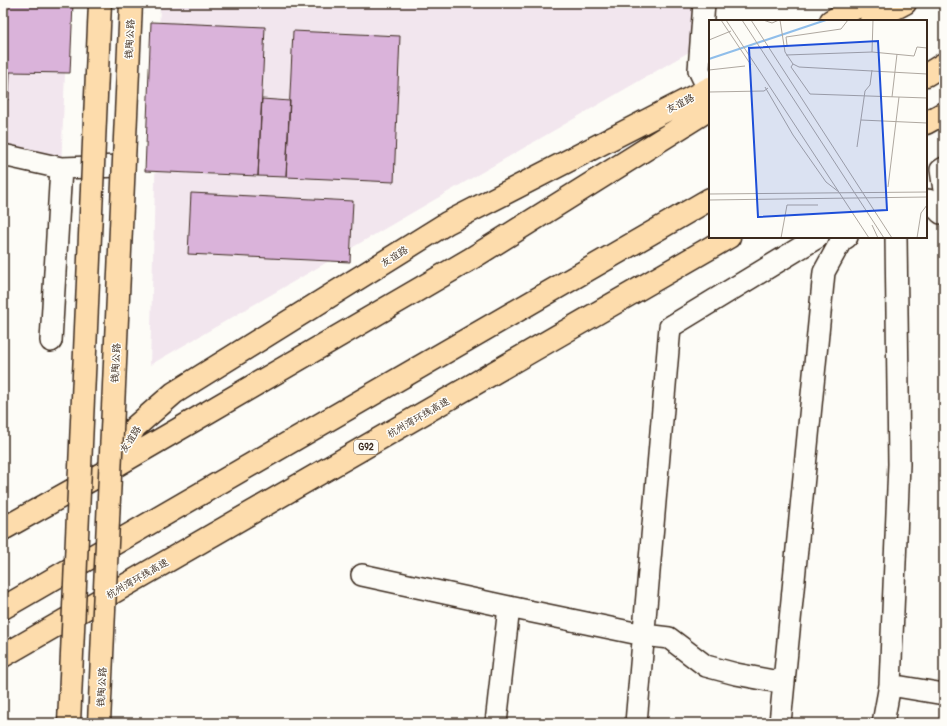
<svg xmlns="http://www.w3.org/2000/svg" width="947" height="726" viewBox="0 0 947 726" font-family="Pangolin,'LXGW WenKai TC',sans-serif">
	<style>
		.built { fill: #f2e6ee }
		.building { fill: #dab3da; stroke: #3b2a1e }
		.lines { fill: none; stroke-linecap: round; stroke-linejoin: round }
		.minor-casing { stroke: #3b2a1e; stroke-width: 24 }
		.major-casing { stroke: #3b2a1e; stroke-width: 25 }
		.highway-casing { stroke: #3b2a1e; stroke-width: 25 }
		.minor { stroke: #fdfcf7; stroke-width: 21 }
		.major { stroke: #fddcac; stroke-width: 22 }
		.highway { stroke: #fddcac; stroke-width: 22 }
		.major-bridge-casing { stroke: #3b2a1e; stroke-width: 25; stroke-linecap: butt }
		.major-bridge { stroke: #fddcac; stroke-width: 22 }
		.labels { text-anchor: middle; stroke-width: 3; stroke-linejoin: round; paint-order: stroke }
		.shield { fill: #fdfcf7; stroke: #75695f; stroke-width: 1 }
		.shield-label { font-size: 9px; font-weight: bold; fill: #3b2a1e }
		.street-label { font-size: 10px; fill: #3b2a1e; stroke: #fdfcf7 }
		.inset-river { fill: none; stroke: #90beea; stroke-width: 2 }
		.inset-road { fill: none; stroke: #afa8a0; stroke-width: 1 }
		.view { fill: #1d4ed8; fill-opacity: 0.15; stroke: #1d4ed8; stroke-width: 2 }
		.inset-edge { fill: none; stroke: #3b2a1e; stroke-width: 2 }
	</style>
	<rect width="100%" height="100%" fill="#fdfcf7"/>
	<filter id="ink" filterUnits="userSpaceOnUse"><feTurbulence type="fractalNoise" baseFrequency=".025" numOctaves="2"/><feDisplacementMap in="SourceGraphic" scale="8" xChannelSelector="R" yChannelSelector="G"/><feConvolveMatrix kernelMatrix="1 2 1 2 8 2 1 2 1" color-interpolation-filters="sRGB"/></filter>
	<g filter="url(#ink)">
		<path class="built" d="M 3,3 L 68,3 L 61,168 L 3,155 Z
			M 160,3 L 701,3 L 701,45 L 150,365 Z"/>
		<path class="building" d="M 3,3 L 73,3 L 70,73 L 10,72 L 9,99 L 3,99 Z
			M 151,22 L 265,27 L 258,176 L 145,171 Z
			M 293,31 L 400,36 L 394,182 L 286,177 Z
			M 262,99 L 290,101 L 286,177 L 258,176 Z
			M 191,193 L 353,201 L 350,262 L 188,254 Z"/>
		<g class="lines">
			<defs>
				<path id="minor" d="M 704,3 L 699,70 L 708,89 L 710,90
					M 3,155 L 61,168 L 51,341
					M 61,168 L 121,166
					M 944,168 L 941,170 L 944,190
					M 928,200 L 941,213 L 944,213
					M 362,575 L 509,607 L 644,635 L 669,638 L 706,666 L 736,674 L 784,683
					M 890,685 L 944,694
					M 496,723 L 509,607
					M 636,723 L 670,327 L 818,237
					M 780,723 L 824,272 L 841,241 L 847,237
					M 883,723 L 890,685 L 899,464 L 896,237"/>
				<path id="major" d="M 831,21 L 864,3
					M 871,21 L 905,3
					M 112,466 L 135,427 L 174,393 L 447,223 L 710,88
					M 3,529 L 112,468 L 469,260 L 710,109"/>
				<path id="highway" d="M 926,75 L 944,64
					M 926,123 L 944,113
					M 3,608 L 710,199
					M 3,656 L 729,237"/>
			</defs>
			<use href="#minor" class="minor-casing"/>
			<use href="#major" class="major-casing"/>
			<use href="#highway" class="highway-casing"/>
			<use href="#minor" class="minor"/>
			<use href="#major" class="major"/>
			<use href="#highway" class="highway"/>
			<defs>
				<path id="major-bridge" d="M 69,723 L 100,3
					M 99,723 L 131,3"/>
			</defs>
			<use href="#major-bridge" class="major-bridge-casing"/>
			<use href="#major-bridge" class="major-bridge"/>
		</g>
	</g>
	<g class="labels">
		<rect class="shield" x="354" y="440" width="24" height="14" rx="3"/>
		<g class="shield-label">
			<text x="366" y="450">G92</text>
		</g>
		<g class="street-label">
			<text transform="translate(129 39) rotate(-87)" y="4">钱陶公路</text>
			<text transform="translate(680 103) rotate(-27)" y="4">友谊路</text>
			<text transform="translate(394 256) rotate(-32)" y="4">友谊路</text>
			<text transform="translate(115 363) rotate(-87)" y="4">钱陶公路</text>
			<text transform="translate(418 417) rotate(-30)" y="4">杭州湾环线高速</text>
			<text transform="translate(130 439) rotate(-57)" y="4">友谊路</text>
			<text transform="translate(137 578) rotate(-30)" y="4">杭州湾环线高速</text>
			<text transform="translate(101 687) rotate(-87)" y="4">钱陶公路</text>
		</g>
	</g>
	<g transform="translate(709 20)">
		<rect width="218" height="218" fill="#fdfcf7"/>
		<path class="inset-river" d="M 0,39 L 117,0"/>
		<path class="inset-road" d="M 12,0 L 42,45M 17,0 L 160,218M 33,0 L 175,218M 42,0 L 183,218M 54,0 L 63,3 L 70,0M 71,0 L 76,32 L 84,44 L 90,47 L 218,54M 0,20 L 22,11M 78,25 L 77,17 L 132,9 L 139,0M 163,32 L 164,0M 77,35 L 163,32 L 205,36 L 208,27 L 218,28M 84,44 L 82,47 L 101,74 L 218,78M 0,50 L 36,46M 56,67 L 84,115 L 117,162 L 130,172M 0,72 L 55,71 L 59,68M 183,77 L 188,34M 152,100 L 218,103M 148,127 L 156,71 L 161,65 L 163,50M 179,167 L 190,77M 0,174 L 218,172M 0,180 L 218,177M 163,205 L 169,218M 72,218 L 78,185 L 109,185M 208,218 L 212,193 L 218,185"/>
		<path class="view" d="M 169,21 L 178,190 L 49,197 L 40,28 Z"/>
		<rect width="218" height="218" class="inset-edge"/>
	</g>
	<rect width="947" height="726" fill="none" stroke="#fdfcf7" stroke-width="16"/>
	<rect x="8" y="8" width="931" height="710" fill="none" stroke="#3b2a1e" stroke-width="1.5" filter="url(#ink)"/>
</svg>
